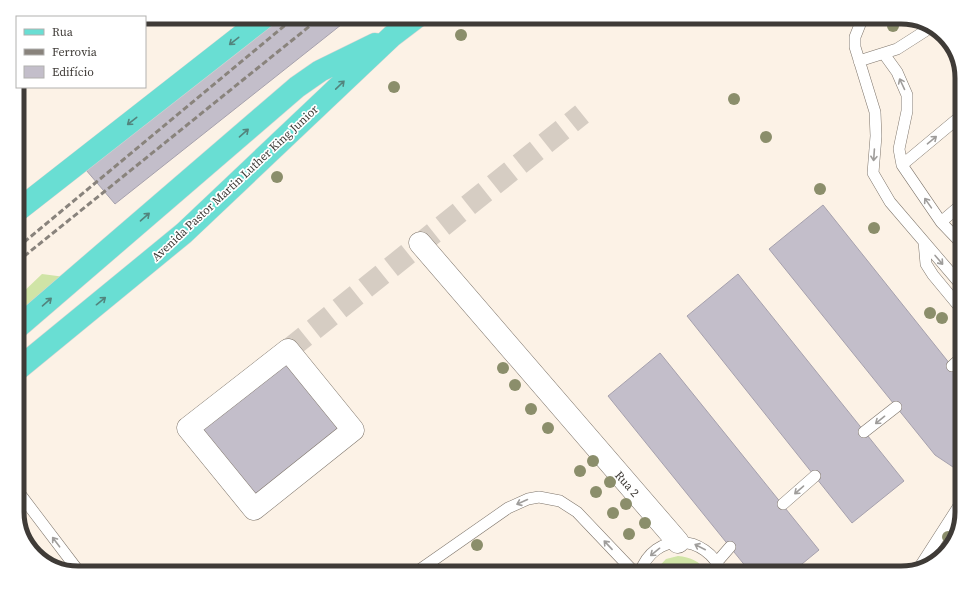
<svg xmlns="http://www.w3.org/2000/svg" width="979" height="590" viewBox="0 0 979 590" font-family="'Source Serif 4',serif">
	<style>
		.green { fill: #d0e4a6 }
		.building { fill: #c3beca; stroke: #a6a1ad }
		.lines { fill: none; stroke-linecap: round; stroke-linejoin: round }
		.street-tunnel { stroke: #d6cdc3; stroke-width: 22; stroke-dasharray: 22 11; stroke-linecap: butt }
		.lane-casing { stroke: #7e756b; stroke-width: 12 }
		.street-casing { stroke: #7e756b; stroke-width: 23 }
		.primary-casing { stroke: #d5d4d3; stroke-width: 23 }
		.lane { stroke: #fff; stroke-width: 11 }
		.street { stroke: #fff; stroke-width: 22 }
		.primary { stroke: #69ded3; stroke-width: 22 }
		.rail { stroke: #89837c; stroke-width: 3; stroke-dasharray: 6 3; stroke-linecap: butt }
		.tree { fill: #8b8e6b }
		.oneway { stroke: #52847d }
		.oneway2 { stroke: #9f9d9b }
		.labels { text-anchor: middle; stroke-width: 3.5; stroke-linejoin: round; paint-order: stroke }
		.street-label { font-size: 12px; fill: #3f3b37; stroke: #fff }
		.rim { fill: none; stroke: #3f3b37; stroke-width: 5 }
	</style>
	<rect width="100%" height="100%" fill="#fcf2e6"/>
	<path class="green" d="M 42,274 L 65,277 L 17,318 L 17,295 L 19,296 Z
		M 678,556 C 690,557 701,561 706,573 L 653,573 L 666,559 Z"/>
	<path class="building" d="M 277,17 L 351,17 L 115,204 L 86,170 Z
		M 823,205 L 962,379 L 962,467 L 959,471 L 935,455 L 769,249 Z
		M 738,274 L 904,481 L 852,523 L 687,316 Z
		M 288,350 L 353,430 L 254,509 L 188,428 Z
		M 660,353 L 819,550 L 791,573 L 751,573 L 608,396 Z"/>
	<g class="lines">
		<path class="street-tunnel" d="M 288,350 L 582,114"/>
		<defs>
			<path id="lane" d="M 863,17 L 855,37 L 855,47 L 875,112 L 876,136 L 873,173 L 890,202 L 962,286
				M 884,54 L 897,72 L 907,95 L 907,111 L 899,149 L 902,165 L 941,222 L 962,244
				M 859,61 L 897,49 L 933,26
				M 902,165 L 962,115
				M 941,222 L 962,204
				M 924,242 L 926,264 L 933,275 L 962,310
				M 952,366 L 962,357
				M 864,432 L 896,407
				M 17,490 L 80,573
				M 783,504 L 815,476
				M 717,562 L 730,547
				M 919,568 L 962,501
				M 415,573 L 508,508 L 528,499 L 539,497 L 560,501 L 577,512 L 635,573
				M 640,573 C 653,531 707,533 722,573"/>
			<path id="street" d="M 420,243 L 678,542
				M 288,350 L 353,430 L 254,509 L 188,428 Z"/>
			<path id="primary" d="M 17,211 L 265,17
				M 17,328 L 297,87 L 320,71 L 375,44
				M 17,370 L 184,233 L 392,36 L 417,17"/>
		</defs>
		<use href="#lane" class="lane-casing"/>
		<use href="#street" class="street-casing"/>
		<use href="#primary" class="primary-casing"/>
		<use href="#lane" class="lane"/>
		<use href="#street" class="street"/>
		<use href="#primary" class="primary"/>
		<path class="rail" d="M 17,248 L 295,17
			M 17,262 L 321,17"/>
	</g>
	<g class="tree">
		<circle cx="893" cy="26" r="6"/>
		<circle cx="461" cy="35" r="6"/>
		<circle cx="394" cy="87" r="6"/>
		<circle cx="734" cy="99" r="6"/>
		<circle cx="766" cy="137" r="6"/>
		<circle cx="277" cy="177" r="6"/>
		<circle cx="820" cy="189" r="6"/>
		<circle cx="874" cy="228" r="6"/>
		<circle cx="930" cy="313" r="6"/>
		<circle cx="942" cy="318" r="6"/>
		<circle cx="503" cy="368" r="6"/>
		<circle cx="515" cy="385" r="6"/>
		<circle cx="531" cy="409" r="6"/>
		<circle cx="548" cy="428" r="6"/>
		<circle cx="593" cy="461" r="6"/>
		<circle cx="580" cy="471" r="6"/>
		<circle cx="610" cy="482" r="6"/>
		<circle cx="596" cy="492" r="6"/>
		<circle cx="626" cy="504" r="6"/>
		<circle cx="613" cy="513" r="6"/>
		<circle cx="645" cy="523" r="6"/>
		<circle cx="629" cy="534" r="6"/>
		<circle cx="948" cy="537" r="6"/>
		<circle cx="477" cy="545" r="6"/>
	</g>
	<defs><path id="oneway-shaft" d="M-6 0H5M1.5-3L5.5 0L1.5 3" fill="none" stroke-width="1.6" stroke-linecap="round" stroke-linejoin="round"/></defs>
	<g class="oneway">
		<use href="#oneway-shaft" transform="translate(234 41) rotate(142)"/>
		<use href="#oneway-shaft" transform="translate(340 85) rotate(-44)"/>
		<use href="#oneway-shaft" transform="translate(132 121) rotate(142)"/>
		<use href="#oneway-shaft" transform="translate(244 133) rotate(-41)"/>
		<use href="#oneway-shaft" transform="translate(145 217) rotate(-41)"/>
		<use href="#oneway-shaft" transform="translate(101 301) rotate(-39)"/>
		<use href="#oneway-shaft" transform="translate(47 302) rotate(-41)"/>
	</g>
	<g class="oneway2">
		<use href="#oneway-shaft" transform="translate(902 84) rotate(-115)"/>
		<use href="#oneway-shaft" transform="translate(932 140) rotate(-40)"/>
		<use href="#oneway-shaft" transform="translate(874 155) rotate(94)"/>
		<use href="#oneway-shaft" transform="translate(928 203) rotate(-125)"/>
		<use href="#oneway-shaft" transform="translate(939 260) rotate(49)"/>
		<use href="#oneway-shaft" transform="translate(880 420) rotate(141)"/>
		<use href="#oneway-shaft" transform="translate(799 490) rotate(139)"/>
		<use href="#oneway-shaft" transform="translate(522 502) rotate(156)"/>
		<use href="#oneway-shaft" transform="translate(56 542) rotate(-127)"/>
		<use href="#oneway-shaft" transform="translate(608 545) rotate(-133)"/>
		<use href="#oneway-shaft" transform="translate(700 547) rotate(-153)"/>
		<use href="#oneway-shaft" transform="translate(655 552) rotate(141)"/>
	</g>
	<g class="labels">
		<g class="street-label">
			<text transform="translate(235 183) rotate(-43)" y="4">Avenida Pastor Martin Luther King Junior</text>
			<text transform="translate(627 484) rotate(49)" y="4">Rua 2</text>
		</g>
	</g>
	<path d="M0 0H979V590H0ZM78 24H901A54 54 0 0 1 955 78V512A54 54 0 0 1 901 566H78A54 54 0 0 1 24 512V78A54 54 0 0 1 78 24Z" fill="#fff" fill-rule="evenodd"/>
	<path class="rim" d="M78 24H901A54 54 0 0 1 955 78V512A54 54 0 0 1 901 566H78A54 54 0 0 1 24 512V78A54 54 0 0 1 78 24Z"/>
	<rect x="16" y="16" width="130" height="72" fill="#ffffff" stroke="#b2b1af"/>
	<rect x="24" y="29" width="20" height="6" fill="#69ded3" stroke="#b2b1af"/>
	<text x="52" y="36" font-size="12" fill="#3f3b37">Rua</text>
	<rect x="24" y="49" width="20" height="6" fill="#89837c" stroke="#b2b1af"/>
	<text x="52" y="56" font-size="12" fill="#3f3b37">Ferrovia</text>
	<rect x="24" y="66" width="20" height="12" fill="#c3beca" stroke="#b2b1af"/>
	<text x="52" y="76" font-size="12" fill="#3f3b37">Edifício</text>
</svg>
